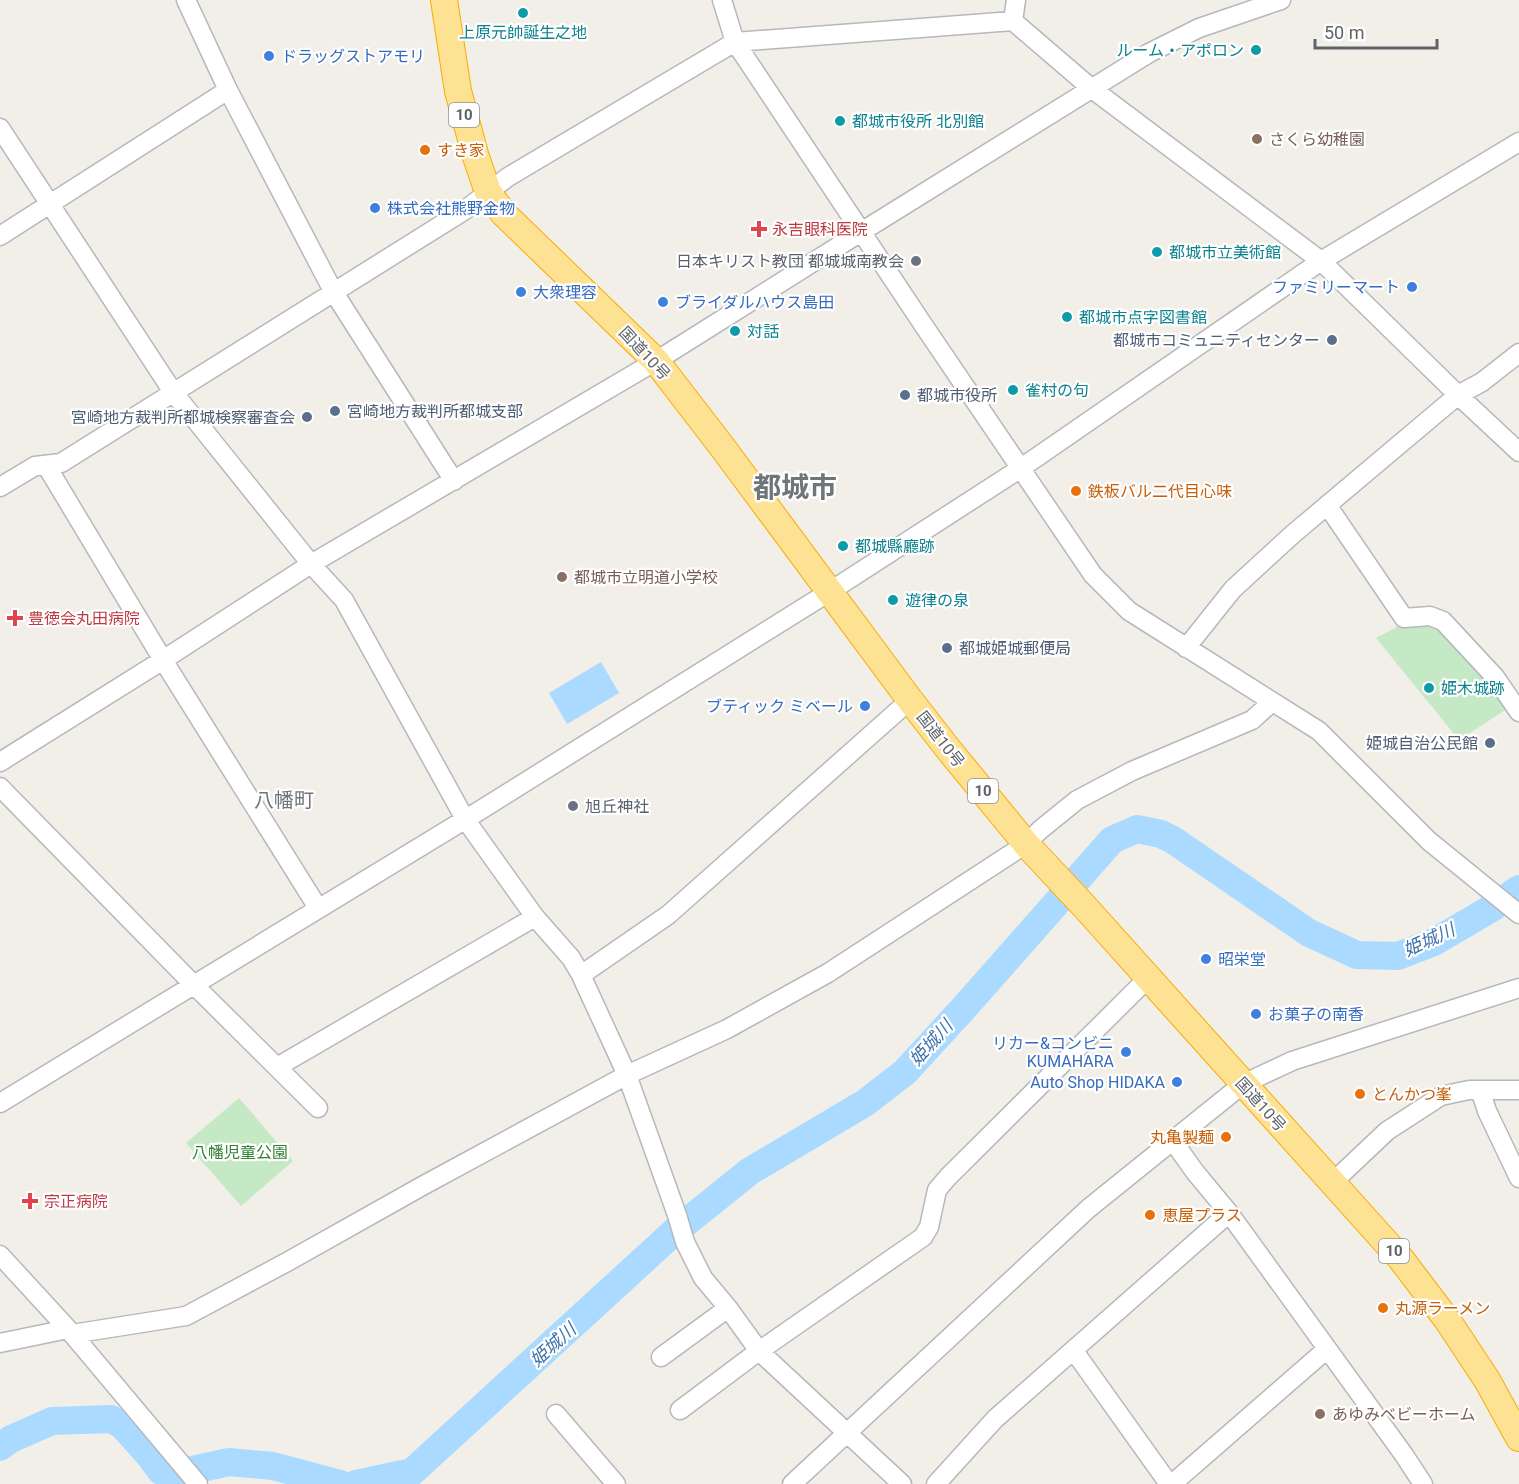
<svg xmlns="http://www.w3.org/2000/svg" width="1519" height="1484" viewBox="0 0 1519 1484" font-family="Roboto,'Noto Sans JP',sans-serif">
	<style>
		.green { fill: #c5e8c5 }
		.water { fill: #aadaff }
		.lines { fill: none; stroke-linecap: round; stroke-linejoin: round }
		.river { stroke: #aadaff; stroke-width: 28 }
		.minor-casing { stroke: #b5b8bc; stroke-width: 21 }
		.highway-casing { stroke: #f9ab00; stroke-width: 28 }
		.minor { stroke: #fff; stroke-width: 18 }
		.highway { stroke: #fde293; stroke-width: 26 }
		.culture-dot { fill: #0f9aa8; stroke: #fff; stroke-width: 2 }
		.shop-dot { fill: #3f7fe0; stroke: #fff; stroke-width: 2 }
		.education-dot { fill: #8d6e63; stroke: #fff; stroke-width: 2 }
		.food-dot { fill: #e8710a; stroke: #fff; stroke-width: 2 }
		.health-dot { fill: #e0444e; stroke: #fff; stroke-width: 2 }
		.worship-dot { fill: #6b7280; stroke: #fff; stroke-width: 2 }
		.service-dot { fill: #5c6f8a; stroke: #fff; stroke-width: 2 }
		.labels { text-anchor: middle; stroke-width: 4.5; stroke-linejoin: round; paint-order: stroke }
		.shield { fill: #fff; stroke: #8f9295; stroke-width: 1.5 }
		.shield-label { font-size: 15px; font-weight: bold; fill: #5f6368 }
		.culture-label { font-size: 16px; fill: #0d838f; stroke: #fff; text-anchor: start }
		.shop-label { font-size: 16px; fill: #366cbe; stroke: #fff; text-anchor: start }
		.education-label { font-size: 16px; fill: #785e54; stroke: #fff; text-anchor: start }
		.food-label { font-size: 16px; fill: #c56008; stroke: #fff; text-anchor: start }
		.health-label { font-size: 16px; fill: #be3a42; stroke: #fff; text-anchor: start }
		.worship-label { font-size: 16px; fill: #5b616d; stroke: #fff; text-anchor: end }
		.service-label { font-size: 16px; fill: #4e5e75; stroke: #fff; text-anchor: end }
		.street-label { font-size: 16px; fill: #5f6368; stroke: #fff }
		.park-label { font-size: 16px; fill: #348238; stroke: #fff }
		.water-label { font-size: 18px; font-style: italic; fill: #4174aa; stroke: #fff }
		.quarter-label { font-size: 20px; fill: #70757a; stroke: #fff }
		.town-label { font-size: 28px; font-weight: bold; fill: #70757a; stroke: #fff }
	</style>
	<rect width="100%" height="100%" fill="#f1efe8"/>
	<path class="green" d="M 1403,624 L 1429,626 L 1448,636 L 1510,707 L 1459,740 L 1376,638 Z
		M 239,1098 L 293,1161 L 241,1206 L 186,1143 Z"/>
	<path class="water" d="M 601,662 L 619,693 L 567,724 L 549,693 Z"/>
	<g class="lines">
		<path class="river" d="M 0,1447 L 11,1439 L 52,1421 L 111,1419 L 122,1425 L 149,1455 L 161,1471 L 170,1475 L 229,1462 L 273,1466 L 340,1484
			M 356,1484 L 412,1472 L 673,1233 L 750,1171 L 865,1103 L 905,1072 L 962,1010 L 1112,840 L 1137,829 L 1161,834 L 1173,840 L 1309,933 L 1357,955 L 1398,956 L 1434,942 L 1492,908 L 1519,889"/>
		<defs>
			<path id="minor" d="M 186,0 L 228,90 L 333,291 L 454,481
				M 722,0 L 735,42 L 924,326 L 1093,575 L 1129,611 L 1319,731 L 1429,841 L 1519,914
				M 1013,21 L 1016,0
				M 0,128 L 173,392 L 311,564 L 344,600 L 465,819 L 535,917 L 571,958 L 581,975 L 627,1075 L 677,1215 L 685,1242 L 703,1278 L 728,1308 L 759,1351 L 902,1484
				M 0,236 L 228,90
				M 46,465 L 163,660 L 318,908
				M 0,487 L 35,466 L 61,463 L 465,210 L 508,177 L 735,42 L 1013,21 L 1091,88 L 1321,261 L 1458,395 L 1519,452
				M 1327,505 L 1404,618 L 1430,616 L 1443,621 L 1495,677 L 1519,712
				M 1186,648 L 1233,589 L 1293,534 L 1458,395 L 1482,382 L 1519,353
				M 0,762 L 163,660 L 311,564 L 656,361 L 861,232 L 1149,53 L 1199,28 L 1281,0
				M 0,787 L 193,984 L 318,1108
				M 581,975 L 668,915 L 910,700
				M 277,1067 L 535,917
				M 1480,1090 L 1487,1111 L 1519,1178
				M 0,1103 L 479,811 L 829,592 L 1021,468 L 1321,261 L 1519,142
				M 1173,1141 L 1195,1172 L 1229,1213 L 1404,1455 L 1423,1484
				M 1332,1183 L 1387,1131 L 1441,1096 L 1469,1090 L 1519,1090
				M 0,1255 L 68,1329 L 198,1484
				M 72,1334 L 186,1316 L 287,1262 L 424,1185 L 627,1075 L 727,1029 L 828,973 L 1026,844 L 1040,830 L 1077,800 L 1132,771 L 1252,720 L 1272,702
				M 0,1343 L 68,1329
				M 1074,1351 L 1169,1484
				M 661,1357 L 728,1308
				M 680,1410 L 759,1351 L 923,1237 L 929,1227 L 937,1190 L 948,1177 L 1148,978
				M 556,1414 L 616,1484
				M 792,1484 L 1089,1208 L 1243,1084 L 1292,1061 L 1519,988
				M 936,1484 L 995,1419 L 1229,1213
				M 1172,1484 L 1327,1349"/>
			<path id="highway" d="M 444,0 L 458,91 L 475,154 L 488,192 L 504,214 L 656,361 L 723,448 L 910,700 L 949,750 L 1026,844 L 1084,906 L 1401,1259 L 1448,1321 L 1487,1380 L 1519,1438"/>
		</defs>
		<use href="#minor" class="minor-casing"/>
		<use href="#highway" class="highway-casing"/>
		<use href="#minor" class="minor"/>
		<use href="#highway" class="highway"/>
	</g>
	<g class="culture-dot">
		<circle cx="523" cy="13" r="6"/>
		<circle cx="1256" cy="50" r="6"/>
		<circle cx="840" cy="121" r="6"/>
		<circle cx="1157" cy="252" r="6"/>
		<circle cx="1067" cy="317" r="6"/>
		<circle cx="735" cy="331" r="6"/>
		<circle cx="1013" cy="390" r="6"/>
		<circle cx="843" cy="546" r="6"/>
		<circle cx="893" cy="600" r="6"/>
		<circle cx="1429" cy="688" r="6"/>
	</g>
	<g class="shop-dot">
		<circle cx="269" cy="56" r="6"/>
		<circle cx="375" cy="208" r="6"/>
		<circle cx="1412" cy="287" r="6"/>
		<circle cx="521" cy="292" r="6"/>
		<circle cx="663" cy="302" r="6"/>
		<circle cx="865" cy="706" r="6"/>
		<circle cx="1206" cy="959" r="6"/>
		<circle cx="1256" cy="1014" r="6"/>
		<circle cx="1126" cy="1052" r="6"/>
		<circle cx="1177" cy="1082" r="6"/>
	</g>
	<g class="education-dot">
		<circle cx="1257" cy="139" r="6"/>
		<circle cx="562" cy="577" r="6"/>
		<circle cx="1320" cy="1414" r="6"/>
	</g>
	<g class="food-dot">
		<circle cx="425" cy="150" r="6"/>
		<circle cx="1076" cy="491" r="6"/>
		<circle cx="1360" cy="1094" r="6"/>
		<circle cx="1226" cy="1137" r="6"/>
		<circle cx="1150" cy="1215" r="6"/>
		<circle cx="1383" cy="1308" r="6"/>
	</g>
	<g class="health-dot">
		<path d="M756 220h6v6h6v6h-6v6h-6v-6h-6v-6h6z"/>
		<path d="M12 609h6v6h6v6h-6v6h-6v-6h-6v-6h6z"/>
		<path d="M27 1192h6v6h6v6h-6v6h-6v-6h-6v-6h6z"/>
	</g>
	<g class="worship-dot">
		<circle cx="916" cy="261" r="6"/>
		<circle cx="573" cy="806" r="6"/>
	</g>
	<g class="service-dot">
		<circle cx="1332" cy="340" r="6"/>
		<circle cx="905" cy="395" r="6"/>
		<circle cx="335" cy="411" r="6"/>
		<circle cx="307" cy="417" r="6"/>
		<circle cx="947" cy="648" r="6"/>
		<circle cx="1490" cy="743" r="6"/>
	</g>
	<g class="labels">
		<g class="shield">
			<rect x="449" y="103" width="30" height="24" rx="4.5"/>
			<rect x="968" y="779" width="30" height="24" rx="4.5"/>
			<rect x="1379" y="1239" width="30" height="24" rx="4.5"/>
		</g>
		<g class="shield-label">
			<text x="464" y="120">10</text>
			<text x="983" y="796">10</text>
			<text x="1394" y="1256">10</text>
		</g>
		<g class="culture-label">
			<text x="523" y="38" text-anchor="middle">上原元帥誕生之地</text>
			<text x="1244" y="56" text-anchor="end">ルーム・アポロン</text>
			<text x="852" y="127">都城市役所 北別館</text>
			<text x="1169" y="258">都城市立美術館</text>
			<text x="1079" y="323">都城市点字図書館</text>
			<text x="747" y="337">対話</text>
			<text x="1025" y="396">雀村の句</text>
			<text x="855" y="552">都城縣廳跡</text>
			<text x="905" y="606">遊律の泉</text>
			<text x="1441" y="694">姫木城跡</text>
		</g>
		<g class="shop-label">
			<text x="281" y="62">ドラッグストアモリ</text>
			<text x="387" y="214">株式会社熊野金物</text>
			<text x="1400" y="293" text-anchor="end">ファミリーマート</text>
			<text x="533" y="298">大衆理容</text>
			<text x="675" y="308">ブライダルハウス島田</text>
			<text x="853" y="712" text-anchor="end">ブティック ミベール</text>
			<text x="1218" y="965">昭栄堂</text>
			<text x="1268" y="1020">お菓子の南香</text>
			<text x="1114" y="1049" text-anchor="end">リカー&amp;コンビニ<tspan x="1114" dy="18">KUMAHARA</tspan></text>
			<text x="1165" y="1088" text-anchor="end">Auto Shop HIDAKA</text>
		</g>
		<g class="education-label">
			<text x="1269" y="145">さくら幼稚園</text>
			<text x="574" y="583">都城市立明道小学校</text>
			<text x="1332" y="1420">あゆみベビーホーム</text>
		</g>
		<g class="food-label">
			<text x="437" y="156">すき家</text>
			<text x="1088" y="497">鉄板バル二代目心味</text>
			<text x="1372" y="1100">とんかつ峯</text>
			<text x="1214" y="1143" text-anchor="end">丸亀製麺</text>
			<text x="1162" y="1221">恵屋プラス</text>
			<text x="1395" y="1314">丸源ラーメン</text>
		</g>
		<g class="health-label">
			<text x="772" y="235">永吉眼科医院</text>
			<text x="28" y="624">豊徳会丸田病院</text>
			<text x="44" y="1207">宗正病院</text>
		</g>
		<g class="worship-label">
			<text x="904" y="267">日本キリスト教団 都城城南教会</text>
			<text x="585" y="812" text-anchor="start">旭丘神社</text>
		</g>
		<g class="service-label">
			<text x="1320" y="346">都城市コミュニティセンター</text>
			<text x="917" y="401" text-anchor="start">都城市役所</text>
			<text x="347" y="417" text-anchor="start">宮崎地方裁判所都城支部</text>
			<text x="295" y="423">宮崎地方裁判所都城検察審査会</text>
			<text x="959" y="654" text-anchor="start">都城姫城郵便局</text>
			<text x="1478" y="749">姫城自治公民館</text>
		</g>
		<g class="street-label">
			<text transform="translate(645 353) rotate(47)" y="6">国道10号</text>
			<text transform="translate(941 739) rotate(52)" y="6">国道10号</text>
			<text transform="translate(1261 1104) rotate(48)" y="6">国道10号</text>
		</g>
		<g class="park-label">
			<text x="240" y="1158">八幡児童公園</text>
		</g>
		<g class="water-label">
			<text transform="translate(1429 940) rotate(-25)" y="6">姫城川</text>
			<text transform="translate(931 1043) rotate(-48)" y="6">姫城川</text>
			<text transform="translate(553 1345) rotate(-42)" y="6">姫城川</text>
		</g>
		<g class="quarter-label">
			<text x="284" y="807">八幡町</text>
		</g>
		<g class="town-label">
			<text x="795" y="497">都城市</text>
		</g>
	</g>
	<path d="M1315 39v9h122v-9" fill="none" stroke="#5f6368" stroke-width="3"/>
	<text x="1324" y="39" font-size="18" fill="#5f6368" stroke="#ffffff" stroke-width="4.5" paint-order="stroke">50 m</text>
</svg>
